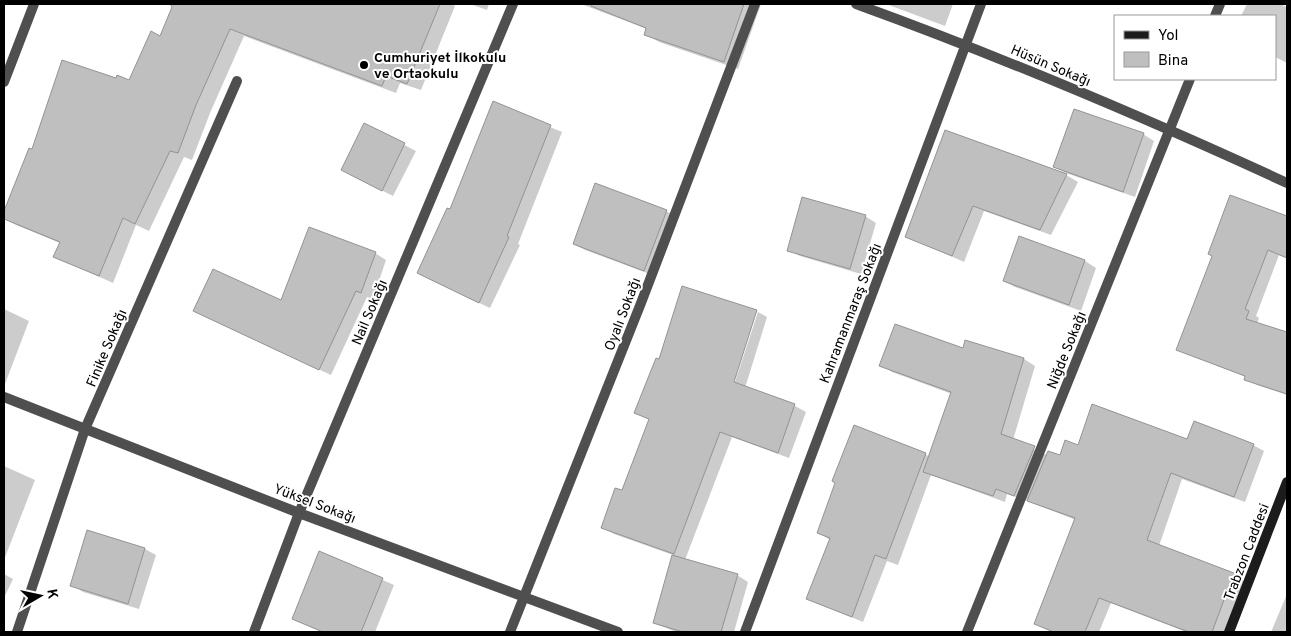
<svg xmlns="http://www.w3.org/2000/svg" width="1291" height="636" viewBox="0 0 1291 636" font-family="Overpass,sans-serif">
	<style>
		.shadow { fill: #0003 }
		.building { fill: #bfbfbf; stroke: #939393 }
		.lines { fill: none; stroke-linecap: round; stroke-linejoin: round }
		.street { stroke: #4f4f4f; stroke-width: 10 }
		.secondary { stroke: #1c1c1c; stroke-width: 10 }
		.poi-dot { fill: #000; stroke: #fff; stroke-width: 2 }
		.labels { text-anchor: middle; stroke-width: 4; stroke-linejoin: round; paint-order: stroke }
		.poi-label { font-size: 14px; font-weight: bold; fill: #000; stroke: #fff; text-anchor: start }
		.street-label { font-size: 14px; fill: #000; stroke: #fff }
	</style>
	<rect width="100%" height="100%" fill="#fff"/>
	<path class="shadow" d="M 175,4 L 452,4 L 455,6 L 421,90 L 400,83 L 396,93 L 244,36 L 210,113 L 192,160 L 184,157 L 149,231 L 136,225 L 113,283 L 55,257 L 60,243 L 16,225 L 4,218 L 4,214 L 30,150 L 33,151 L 116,80 L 130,81 L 161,37 Z
		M 470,4 L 489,4 L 487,10 Z
		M 581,4 L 761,4 L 738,69 L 659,42 L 645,34 L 647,29 Z
		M 886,4 L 953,4 L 945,26 Z
		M 1247,4 L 1280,4 L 1287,7 L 1287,63 L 1275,57 L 1275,16 L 1241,16 Z
		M 493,103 L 562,132 L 518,244 L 520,245 L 490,308 L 429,279 L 450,211 Z
		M 364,124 L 416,151 L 393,196 L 353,176 Z
		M 946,132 L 1066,175 L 1078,182 L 1051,235 L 984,211 L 964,262 L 906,236 Z
		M 1143,134 L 1154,141 L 1135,197 L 1066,173 L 1054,167 Z
		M 1265,210 L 1287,218 L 1287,258 L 1279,255 L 1256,316 L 1259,318 L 1257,324 L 1287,333 L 1287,395 L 1257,385 L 1246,377 L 1178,350 Z
		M 666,211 L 677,217 L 655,276 L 585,250 L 574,244 Z
		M 865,216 L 876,223 L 861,274 L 800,256 L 789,250 Z
		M 1020,238 L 1085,261 L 1096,268 L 1081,311 L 1015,287 L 1004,281 Z
		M 375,253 L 386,260 L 373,299 L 367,297 L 331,375 L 206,317 L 282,302 Z
		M 683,287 L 757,311 L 755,311 L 731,388 L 733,388 L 758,312 L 767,317 L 745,388 L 795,406 L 806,412 L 789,458 L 732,437 L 685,560 L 737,575 L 748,582 L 734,632 L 676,632 L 654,623 L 673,555 L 614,534 L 603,528 L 623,492 L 650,420 L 635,413 L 660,361 Z
		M 4,309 L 29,321 L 5,384 L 4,384 Z
		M 964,350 L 1024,359 L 1035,366 L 1013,440 L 1047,455 L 1060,456 L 1078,447 L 1188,441 L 1253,445 L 1264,451 L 1245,502 L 1182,479 L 1159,546 L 1244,581 L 1225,632 L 1186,632 L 1111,603 L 1099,632 L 1053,632 L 1047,630 L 1036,623 L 1076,520 L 1040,506 L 1027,499 L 1026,501 L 1007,494 L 1005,502 L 931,475 L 898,565 L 887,561 L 863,622 L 808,599 L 830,540 L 819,533 L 925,454 L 930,457 L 952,394 L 892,372 L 881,365 Z
		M 4,466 L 35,480 L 4,560 Z
		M 145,549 L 156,555 L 139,609 L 83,592 L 72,585 Z
		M 320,552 L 394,585 L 375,632 L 322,632 L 293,619 Z
		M 4,574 L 13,579 L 4,598 Z
		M 1287,594 L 1287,632 L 1271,632 Z"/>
	<path class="building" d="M 170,4 L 440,4 L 407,84 L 386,76 L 382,86 L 230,29 L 196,105 L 178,153 L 170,151 L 135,224 L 123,218 L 99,276 L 53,257 L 60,242 L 4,219 L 4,211 L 29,148 L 32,149 L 62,60 L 116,78 L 117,75 L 129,80 L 151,31 L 160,36 L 172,7 Z
		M 591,4 L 744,4 L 724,62 L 644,35 L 646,28 L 591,6 Z
		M 493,101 L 551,125 L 507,236 L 509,237 L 479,303 L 417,273 L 447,208 L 450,209 Z
		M 1074,109 L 1144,133 L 1123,192 L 1053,167 Z
		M 364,123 L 405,143 L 382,191 L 341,170 Z
		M 945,130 L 1067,174 L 1040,230 L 973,206 L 952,256 L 905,237 Z
		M 595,183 L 667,210 L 644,271 L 573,244 Z
		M 1230,195 L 1287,216 L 1287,258 L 1268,250 L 1245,309 L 1249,311 L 1246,319 L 1287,332 L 1287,394 L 1244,380 L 1245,376 L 1176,350 L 1212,256 L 1208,254 Z
		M 802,197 L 866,215 L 850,269 L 787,251 Z
		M 309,227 L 376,252 L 361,293 L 356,291 L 319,370 L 193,311 L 213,269 L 281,300 Z
		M 1019,236 L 1085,260 L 1069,305 L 1003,281 Z
		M 682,286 L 757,310 L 734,382 L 795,404 L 778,453 L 720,432 L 674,554 L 601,528 L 615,488 L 622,490 L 649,419 L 634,413 L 656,358 L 659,359 Z
		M 895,324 L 963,348 L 965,340 L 1024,358 L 1001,434 L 1035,446 L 1014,496 L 996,489 L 993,496 L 923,472 L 951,392 L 879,366 Z
		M 1092,404 L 1187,439 L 1194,421 L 1254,444 L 1234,497 L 1171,473 L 1147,540 L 1234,573 L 1212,632 L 1189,632 L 1099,598 L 1085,632 L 1054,632 L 1034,624 L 1075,518 L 1027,501 L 1048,451 L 1060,455 L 1065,440 L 1078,445 Z
		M 854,425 L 926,453 L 886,559 L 875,555 L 852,617 L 806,599 L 830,538 L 817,533 L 835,483 L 832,481 Z
		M 87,530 L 145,548 L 128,604 L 70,586 Z
		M 319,551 L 383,578 L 361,632 L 323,632 L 292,619 Z
		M 672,555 L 738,574 L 721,632 L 683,632 L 653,623 Z"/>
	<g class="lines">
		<path class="street" d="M 856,4 C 1002,57 1146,118 1287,183
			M 1215,16 L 1220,4
			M 4,82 L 34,4
			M 4,397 L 299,513 L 618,632
			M 17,632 L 85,429 L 237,81
			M 254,632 L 299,513 L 513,4
			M 510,632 L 641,303 L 755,4
			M 745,632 L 981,4
			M 967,632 L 1190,79"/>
		<path class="secondary" d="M 1229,632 L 1287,482"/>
	</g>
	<circle class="poi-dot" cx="364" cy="65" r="5"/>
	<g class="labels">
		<g class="poi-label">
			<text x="374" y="62">Cumhuriyet İlkokulu<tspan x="374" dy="16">ve Ortaokulu</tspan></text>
		</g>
		<g class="street-label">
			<text transform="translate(1051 65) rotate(23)" y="5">Hüsün Sokağı</text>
			<text transform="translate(369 312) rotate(-67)" y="5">Nail Sokağı</text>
			<text transform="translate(850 313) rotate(-69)" y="5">Kahramanmaraş Sokağı</text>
			<text transform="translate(622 314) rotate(-69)" y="5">Oyalı Sokağı</text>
			<text transform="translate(106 348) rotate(-67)" y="5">Finike Sokağı</text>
			<text transform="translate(1066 350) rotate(-68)" y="5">Niğde Sokağı</text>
			<text transform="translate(315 503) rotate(21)" y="5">Yüksel Sokağı</text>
			<text transform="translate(1246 552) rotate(-69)" y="5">Trabzon Caddesi</text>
		</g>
	</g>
	<rect width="1291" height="636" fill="none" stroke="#000000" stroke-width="10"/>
	<rect x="1114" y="15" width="162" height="65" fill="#ffffff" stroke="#999999"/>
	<rect x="1124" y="31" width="25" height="8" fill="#1c1c1c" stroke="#999999"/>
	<text x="1158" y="40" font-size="15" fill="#000000">Yol</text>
	<rect x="1124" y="52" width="25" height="15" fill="#bfbfbf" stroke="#999999"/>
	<text x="1158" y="65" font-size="15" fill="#000000">Bina</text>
	<g transform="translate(40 596) rotate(81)" stroke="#ffffff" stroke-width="4" paint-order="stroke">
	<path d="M0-4L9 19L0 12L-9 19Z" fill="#000000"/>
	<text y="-8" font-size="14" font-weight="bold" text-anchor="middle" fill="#000000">K</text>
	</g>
</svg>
